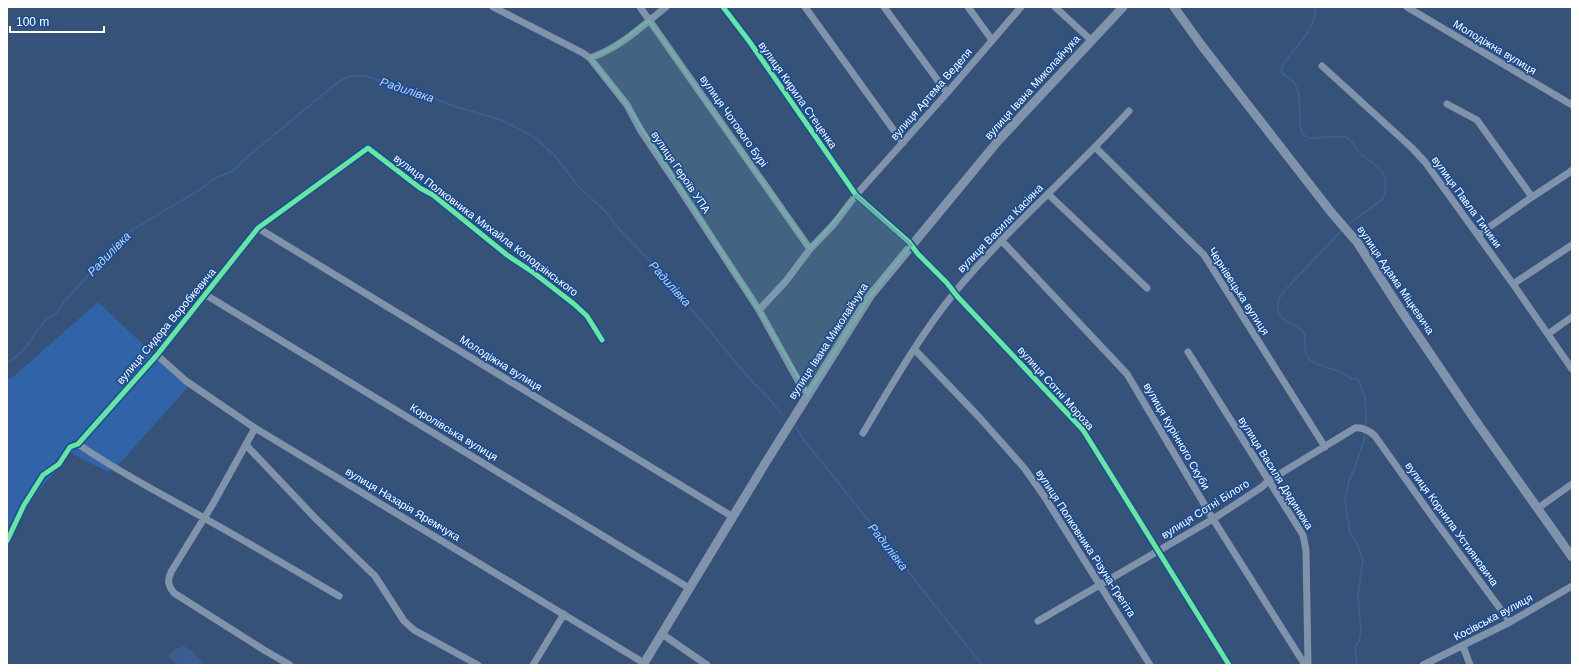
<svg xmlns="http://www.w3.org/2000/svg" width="1579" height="672" viewBox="0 0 1579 672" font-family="Arial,sans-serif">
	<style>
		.green { fill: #3163a9 }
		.water { fill: #3b5d8f }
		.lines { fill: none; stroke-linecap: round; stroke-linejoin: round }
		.stream { stroke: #3b5d8f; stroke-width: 2 }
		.minor { stroke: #8093ab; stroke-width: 7 }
		.tertiary { stroke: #8093ab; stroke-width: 9 }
		.cycleway-casing { stroke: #1c4d93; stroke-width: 8 }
		.cycleway { stroke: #66e7a1; stroke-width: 5 }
		.marked { fill: #6fada8; fill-opacity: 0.2; stroke: #6fada8; stroke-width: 3; stroke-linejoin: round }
		.labels { text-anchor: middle; stroke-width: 3.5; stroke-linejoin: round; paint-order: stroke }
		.street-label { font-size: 11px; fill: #fff; stroke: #1c4d93 }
		.water-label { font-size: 12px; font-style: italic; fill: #bad4f5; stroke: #1c4d93 }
	</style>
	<rect width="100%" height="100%" fill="#375278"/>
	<path class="green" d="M 98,302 L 188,387 L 120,463 L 108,472 L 71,453 L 7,528 L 7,379 L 13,377 Z"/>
	<path class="water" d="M 183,645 L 194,653 L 205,665 C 193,665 174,669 168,655 Z"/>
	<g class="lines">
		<path class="stream" d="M 1315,7 C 1317,21 1304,39 1295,49 C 1290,56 1283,61 1281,70 C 1283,76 1287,77 1292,80 C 1296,83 1298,92 1299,97 C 1301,106 1297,130 1305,136 C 1313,142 1334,134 1345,137 C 1352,139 1356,149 1361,154 C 1366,160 1372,161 1376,165 C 1387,173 1387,187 1383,199 L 1350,223
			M 1340,232 L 1285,290 C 1275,301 1274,316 1289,323 C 1295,326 1302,327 1304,333 C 1307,342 1302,353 1310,360 C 1319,367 1331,368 1341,372 C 1345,374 1348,377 1352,379 L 1357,378 L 1365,396 L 1366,421 L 1364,431 L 1365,437 L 1355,467 L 1349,481 L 1345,501 L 1350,532 L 1357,544 L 1363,560 L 1358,595 L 1361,632 L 1359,641 L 1355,646 L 1357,665
			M 7,363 L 21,353 L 46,319 L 56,314 L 62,304 L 118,243 L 132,230 L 201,189 L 215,178 L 233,171 L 247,157 L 342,79 L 351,76 L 365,76 L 399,86 L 454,106 L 501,120 L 525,132 L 538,140 L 557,158 L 578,186 L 606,212 L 618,228 L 657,268 L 666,281 L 679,294 L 753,383 L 761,390 L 784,416
			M 796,427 L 805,442 L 826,467 L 982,665"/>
		<path class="minor" d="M 493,7 L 583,53 L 590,58 L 627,105 L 641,131 L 676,183 L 759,310 L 800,384 L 808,394
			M 640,7 L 810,249
			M 723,7 L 749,41 L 856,195 L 909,242 L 918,254 L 947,283 L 957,296 L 1083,430 L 1229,665
			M 805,7 L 903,143
			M 884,7 L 947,93
			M 968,7 L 992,40
			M 1055,7 L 1091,40
			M 1407,7 L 1572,105
			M 590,58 C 620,48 642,26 666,7
			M 1322,66 L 1412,148 L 1425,162 L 1513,284 L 1572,369
			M 1447,104 L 1477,120 L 1532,197
			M 1096,148 L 1204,255 L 1325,447
			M 1048,194 L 1147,288
			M 258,228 L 733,517
			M 1478,235 L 1532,197 L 1570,172 L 1572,170
			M 1001,240 L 1127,374 L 1213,519 L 1305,665
			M 1513,284 L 1572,245
			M 206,295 L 689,588
			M 759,310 L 786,281 L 810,249 L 834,224 L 856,195 L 947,93 L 1021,7
			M 1548,334 L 1572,317
			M 915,350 L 979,417 L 1025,469 L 1044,496 L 1150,665
			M 1188,352 L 1303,535 L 1306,550 L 1308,665
			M 157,355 L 186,381 L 255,428 L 644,663
			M 255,428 L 214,502 L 171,572 C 167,581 168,585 174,593 L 264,650 L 290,665
			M 863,433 C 891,386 920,335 955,292 C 1009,227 1073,173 1129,111
			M 78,444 C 118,472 162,494 204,518 C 249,543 294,570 339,596
			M 246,445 L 318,521 L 375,576 L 404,621 L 414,630 L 478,665
			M 1538,508 L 1572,484
			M 7,541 L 24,505 L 43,475 L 59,464 L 70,447 L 78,444 L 157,355 L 258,228 L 368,148 L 420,188 L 433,195 L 507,255 L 534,273 L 574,304 L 587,316 L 602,340
			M 1038,621 L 1213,519 L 1262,487 L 1268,481 L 1355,428 C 1362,427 1370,431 1375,436 L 1434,519 L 1510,622
			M 662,634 L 707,665
			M 1463,646 L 1470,665
			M 533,665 L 564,614
			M 1423,665 L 1510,622 L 1572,586"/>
		<path class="tertiary" d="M 1174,7 L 1202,46 L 1331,212 L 1357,242 L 1402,312 L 1473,417 L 1572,557
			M 643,665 L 766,462 L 870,296 L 998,141 L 1123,7"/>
		<defs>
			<path id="cycleway" d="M 723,7 L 749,41 L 856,195 L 909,242 L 918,254 L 947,283 L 957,296 L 1083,430 L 1229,665
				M 7,541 L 24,505 L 43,475 L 59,464 L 70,447 L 78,444 L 157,355 L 258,228 L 368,148 L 420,188 L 433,195 L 507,255 L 534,273 L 574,304 L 587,316 L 602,340"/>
		</defs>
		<use href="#cycleway" class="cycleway-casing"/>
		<use href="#cycleway" class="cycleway"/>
	</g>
	<path class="marked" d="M 649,20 L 810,249 L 856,195 L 911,245 L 870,296 L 808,394 L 759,310 L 627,105 L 590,58 L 614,47 Z"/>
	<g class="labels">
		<g class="street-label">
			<text transform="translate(1495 47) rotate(31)" y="4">Молодіжна вулиця</text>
			<text transform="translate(1032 87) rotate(-48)" y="4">вулиця Івана Миколайчука</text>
			<text transform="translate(931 94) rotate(-49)" y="4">вулиця Артема Веделя</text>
			<text transform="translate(798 95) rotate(55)" y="4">вулиця Кирила Стеценка</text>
			<text transform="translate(734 121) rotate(55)" y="4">вулиця Чотового Бурі</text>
			<text transform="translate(681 172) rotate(56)" y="4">вулиця Героїв УПА</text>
			<text transform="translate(1467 202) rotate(54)" y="4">вулиця Павла Тичини</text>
			<text transform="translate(486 225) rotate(37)" y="4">вулиця Полковника Михайла Колодзінського</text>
			<text transform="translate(1000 228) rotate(-46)" y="4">вулиця Василя Касіяна</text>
			<text transform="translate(1396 280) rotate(56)" y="4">вулиця Адама Міцкевича</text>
			<text transform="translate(1239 291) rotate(57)" y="4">Чернівецька вулиця</text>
			<text transform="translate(166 326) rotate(-50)" y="4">вулиця Сидора Воробкевича</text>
			<text transform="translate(828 341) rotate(-57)" y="4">вулиця Івана Миколайчука</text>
			<text transform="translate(501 363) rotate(32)" y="4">Молодіжна вулиця</text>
			<text transform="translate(1056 388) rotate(48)" y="4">вулиця Сотні Мороза</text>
			<text transform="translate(454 432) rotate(31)" y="4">Королівська вулиця</text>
			<text transform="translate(1177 436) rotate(60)" y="4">вулиця Курінного Скуби</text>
			<text transform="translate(1276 473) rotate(58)" y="4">вулиця Василя Дядинюка</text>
			<text transform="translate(403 504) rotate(31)" y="4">вулиця Назарія Яремчука</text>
			<text transform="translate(1205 509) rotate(-32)" y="4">вулиця Сотні Білого</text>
			<text transform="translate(1452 524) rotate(54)" y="4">вулиця Корнила Устияновича</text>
			<text transform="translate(1086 543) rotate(57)" y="4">вулиця Полковника Різуна-Грегіта</text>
			<text transform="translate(1493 617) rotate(-28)" y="4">Косівська вулиця</text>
		</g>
		<g class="water-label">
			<text transform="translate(407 90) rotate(18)" y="4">Радилівка</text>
			<text transform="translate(109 254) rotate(-46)" y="4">Радилівка</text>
			<text transform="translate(670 284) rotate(48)" y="4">Радилівка</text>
			<text transform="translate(888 547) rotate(52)" y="4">Радилівка</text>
		</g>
	</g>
	<rect width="1579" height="672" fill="none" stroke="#ffffff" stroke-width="16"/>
	<path d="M10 26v6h94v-6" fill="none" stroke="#ffffff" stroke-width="2"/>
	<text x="16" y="26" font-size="12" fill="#ffffff" stroke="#1c4d93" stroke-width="3" paint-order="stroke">100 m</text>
</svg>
